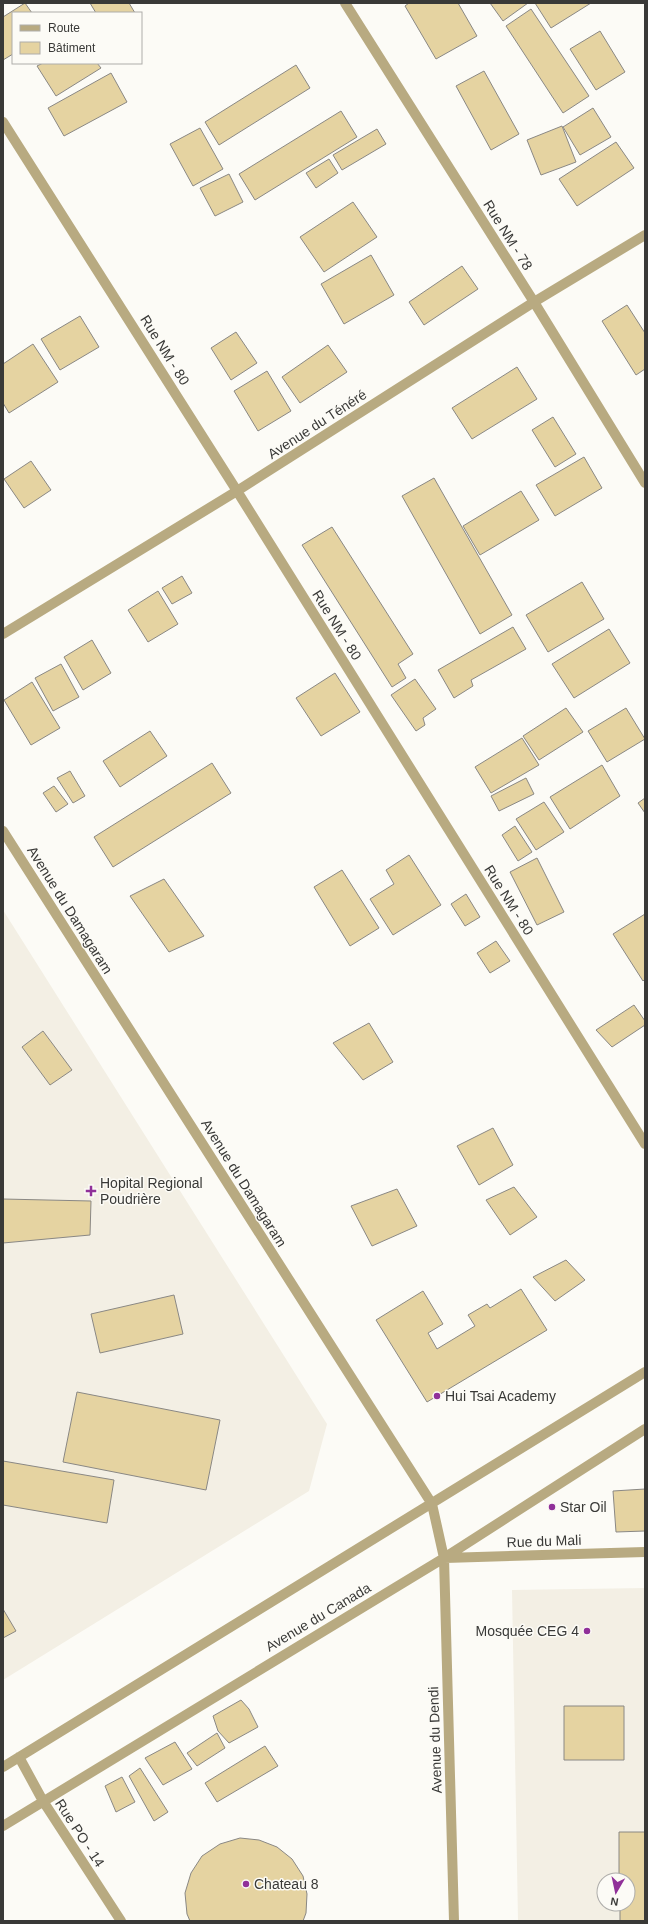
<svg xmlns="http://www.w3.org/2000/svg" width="648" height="1924" viewBox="0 0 648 1924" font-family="Arial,sans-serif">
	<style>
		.built { fill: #f3efe4; fill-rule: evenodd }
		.building { fill: #e5d3a1; stroke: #8a8884 }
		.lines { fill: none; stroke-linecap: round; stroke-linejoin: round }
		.minor { stroke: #b8aa81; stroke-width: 10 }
		.poi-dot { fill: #903099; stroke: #fcfbf6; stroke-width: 1.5 }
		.labels { text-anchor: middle; stroke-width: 3; stroke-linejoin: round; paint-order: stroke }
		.street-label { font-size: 14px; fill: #393937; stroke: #fcfbf6 }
		.poi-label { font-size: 14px; fill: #393937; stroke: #fcfbf6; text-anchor: start }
	</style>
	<rect width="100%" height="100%" fill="#fcfbf6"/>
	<path class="built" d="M 3,910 L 327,1424 L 309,1491 L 3,1680 Z
		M 645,1588 L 645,1921 L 518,1921 L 512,1590 ZM 604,1880 L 628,1880 L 628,1904 L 604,1904 Z"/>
	<path class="building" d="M 25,3 L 32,13 L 13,13 L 13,54 L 3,60 L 3,17 Z
		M 90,3 L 129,3 L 135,13 L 96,13 Z
		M 409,3 L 458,3 L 477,36 L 436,59 L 405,6 Z
		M 490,3 L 528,3 L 503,21 Z
		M 535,3 L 591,3 L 551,28 Z
		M 531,9 L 589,96 L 563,113 L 506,26 Z
		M 600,31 L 625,72 L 596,90 L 570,49 Z
		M 43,63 L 97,63 L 101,68 L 56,96 L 37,66 Z
		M 296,65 L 310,88 L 219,145 L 205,122 Z
		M 484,71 L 519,134 L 491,150 L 456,86 Z
		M 111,73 L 127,102 L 64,136 L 48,108 Z
		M 593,108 L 611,137 L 580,155 L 563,127 Z
		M 341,111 L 357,137 L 255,200 L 239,174 Z
		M 562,126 L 576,162 L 541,175 L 527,140 Z
		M 200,128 L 223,169 L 193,186 L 170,144 Z
		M 377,129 L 386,144 L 342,170 L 333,155 Z
		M 616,142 L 634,168 L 577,206 L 559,179 Z
		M 329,159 L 338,173 L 316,188 L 306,173 Z
		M 229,174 L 243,202 L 215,216 L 200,188 Z
		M 353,202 L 377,237 L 324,272 L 300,237 Z
		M 371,255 L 394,295 L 344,324 L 321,284 Z
		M 462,266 L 478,289 L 424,325 L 409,302 Z
		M 627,305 L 645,333 L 645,369 L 636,375 L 602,321 Z
		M 80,316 L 99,347 L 60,370 L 41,339 Z
		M 236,332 L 257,363 L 231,380 L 211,348 Z
		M 33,344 L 58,382 L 9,413 L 3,403 L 3,364 Z
		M 328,345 L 347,372 L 300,403 L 282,377 Z
		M 517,367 L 537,399 L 472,439 L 452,408 Z
		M 267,371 L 291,411 L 258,431 L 234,391 Z
		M 553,417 L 576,454 L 555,467 L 532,430 Z
		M 584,457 L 602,488 L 555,516 L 536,485 Z
		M 31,461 L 51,490 L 24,508 L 4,479 Z
		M 434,478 L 512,615 L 480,634 L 402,496 Z
		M 521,491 L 539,520 L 480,555 L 463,526 Z
		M 332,527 L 413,654 L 398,664 L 406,678 L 392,687 L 302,545 Z
		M 182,576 L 192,593 L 172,604 L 162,588 Z
		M 582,582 L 604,619 L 548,652 L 526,615 Z
		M 158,591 L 178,624 L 148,642 L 128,610 Z
		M 513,627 L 526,649 L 471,680 L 473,686 L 454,698 L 438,670 Z
		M 609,629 L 630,663 L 574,698 L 552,664 Z
		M 92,640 L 111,673 L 83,690 L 64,657 Z
		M 61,664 L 79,697 L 53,711 L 35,678 Z
		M 335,673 L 360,712 L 321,736 L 296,698 Z
		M 415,679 L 436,709 L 423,718 L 425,725 L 416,731 L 391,695 Z
		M 32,682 L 60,728 L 31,745 L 4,700 Z
		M 566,708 L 583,732 L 539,760 L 523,736 Z
		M 626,708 L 645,739 L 607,762 L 588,731 Z
		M 150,731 L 167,756 L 120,787 L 103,761 Z
		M 522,738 L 539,765 L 491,793 L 475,767 Z
		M 212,763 L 231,793 L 113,867 L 94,837 Z
		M 602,765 L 620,796 L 570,829 L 550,797 Z
		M 70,771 L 85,796 L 73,803 L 57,778 Z
		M 526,778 L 534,794 L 499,811 L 491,796 Z
		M 54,786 L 68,804 L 56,812 L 43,793 Z
		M 645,798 L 645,813 L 638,803 Z
		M 544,802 L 564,832 L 536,850 L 516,819 Z
		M 515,826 L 532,852 L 518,861 L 502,835 Z
		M 409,855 L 441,905 L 393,935 L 370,899 L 394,884 L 386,870 Z
		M 537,858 L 564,912 L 537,925 L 510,872 Z
		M 342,870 L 379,928 L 350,946 L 314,887 Z
		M 164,879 L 204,936 L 169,952 L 130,896 Z
		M 466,894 L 480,917 L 465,926 L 451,904 Z
		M 645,914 L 645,979 L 643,981 L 613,934 Z
		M 496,941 L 510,961 L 490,973 L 477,953 Z
		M 634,1005 L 645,1021 L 645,1025 L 612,1047 L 596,1030 Z
		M 369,1023 L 393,1062 L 363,1080 L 333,1043 Z
		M 43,1031 L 72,1070 L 50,1085 L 22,1047 Z
		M 493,1128 L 513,1165 L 479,1185 L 457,1146 Z
		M 514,1187 L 537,1217 L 510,1235 L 486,1200 Z
		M 397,1189 L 417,1226 L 372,1246 L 351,1206 Z
		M 3,1199 L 91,1201 L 90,1235 L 3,1243 Z
		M 566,1260 L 585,1280 L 555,1301 L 533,1277 Z
		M 521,1289 L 547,1330 L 427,1402 L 376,1320 L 423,1291 L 443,1324 L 428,1333 L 437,1349 L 475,1326 L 468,1315 L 487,1304 L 490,1308 Z
		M 174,1295 L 183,1334 L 100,1353 L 91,1314 Z
		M 77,1392 L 220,1420 L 206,1490 L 63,1462 Z
		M 3,1461 L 114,1480 L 107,1523 L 3,1505 Z
		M 645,1489 L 645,1531 L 616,1532 L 613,1491 Z
		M 3,1609 L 16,1631 L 3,1638 Z
		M 241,1700 L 249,1709 L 258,1727 L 229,1743 L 218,1731 L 213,1716 Z
		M 564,1706 L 624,1706 L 624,1760 L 564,1760 Z
		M 217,1733 L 225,1748 L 197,1766 L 187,1753 Z
		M 175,1742 L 192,1769 L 163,1785 L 145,1758 Z
		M 265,1746 L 278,1766 L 217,1802 L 205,1783 Z
		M 140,1768 L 168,1812 L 154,1821 L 129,1776 Z
		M 122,1777 L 135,1802 L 116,1812 L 105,1786 Z
		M 619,1832 L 645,1832 L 645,1921 L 620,1921 L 620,1904 L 628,1904 L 628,1880 L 619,1880 Z
		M 240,1838 L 259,1840 L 277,1847 L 292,1859 L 303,1876 L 307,1894 L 306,1913 L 303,1921 L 190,1921 L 187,1914 L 185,1893 L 191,1873 L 202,1856 L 220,1844 Z"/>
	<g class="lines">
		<path class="minor" d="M 345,3 L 534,302 L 645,483
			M 3,122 L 237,491 L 645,1144
			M 3,634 L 237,491 L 534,302 L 645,235
			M 3,831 L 432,1504 L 444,1558 L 454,1921
			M 445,1558 L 645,1552
			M 19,1757 L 43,1801 L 121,1921
			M 3,1767 L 645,1372
			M 3,1826 L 444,1558 L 645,1429"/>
	</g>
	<g class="poi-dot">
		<path d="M89 1185h4v4h4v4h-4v4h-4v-4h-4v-4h4z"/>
		<circle cx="437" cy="1396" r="4"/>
		<circle cx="552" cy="1507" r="4"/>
		<circle cx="587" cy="1631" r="4"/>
		<circle cx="246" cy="1884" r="4"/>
	</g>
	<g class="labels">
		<g class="street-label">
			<text transform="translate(508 235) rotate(58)" y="5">Rue NM - 78</text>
			<text transform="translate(165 350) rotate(58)" y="5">Rue NM - 80</text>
			<text transform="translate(317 424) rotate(-33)" y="5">Avenue du Ténéré</text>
			<text transform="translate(337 625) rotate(58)" y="5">Rue NM - 80</text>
			<text transform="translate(509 900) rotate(58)" y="5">Rue NM - 80</text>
			<text transform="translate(70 910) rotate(58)" y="5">Avenue du Damagaram</text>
			<text transform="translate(244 1183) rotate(58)" y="5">Avenue du Damagaram</text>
			<text transform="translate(544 1541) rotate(-2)" y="5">Rue du Mali</text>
			<text transform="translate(318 1617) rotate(-31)" y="5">Avenue du Canada</text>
			<text transform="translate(435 1740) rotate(-92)" y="5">Avenue du Dendi</text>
			<text transform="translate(80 1833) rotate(57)" y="5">Rue PO - 14</text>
		</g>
		<g class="poi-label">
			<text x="100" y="1188">Hopital Regional<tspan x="100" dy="16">Poudrière</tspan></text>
			<text x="445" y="1401">Hui Tsai Academy</text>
			<text x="560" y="1512">Star Oil</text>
			<text x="579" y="1636" text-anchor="end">Mosquée CEG 4</text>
			<text x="254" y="1889">Chateau 8</text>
		</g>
	</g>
	<rect width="648" height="1924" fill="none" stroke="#393937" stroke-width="8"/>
	<rect x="12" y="12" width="130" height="52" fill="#fcfbf6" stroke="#aeadaa"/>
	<rect x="20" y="25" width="20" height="6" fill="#b8aa81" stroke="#aeadaa"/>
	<text x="48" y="32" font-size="12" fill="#393937">Route</text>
	<rect x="20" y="42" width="20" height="12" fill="#e5d3a1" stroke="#aeadaa"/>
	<text x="48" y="52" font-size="12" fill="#393937">Bâtiment</text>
	<g transform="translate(616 1892) rotate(189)"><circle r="19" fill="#fcfbf6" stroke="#aeadaa"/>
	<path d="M0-3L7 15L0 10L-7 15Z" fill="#903099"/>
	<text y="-6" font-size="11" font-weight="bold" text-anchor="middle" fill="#393937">N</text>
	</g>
</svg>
